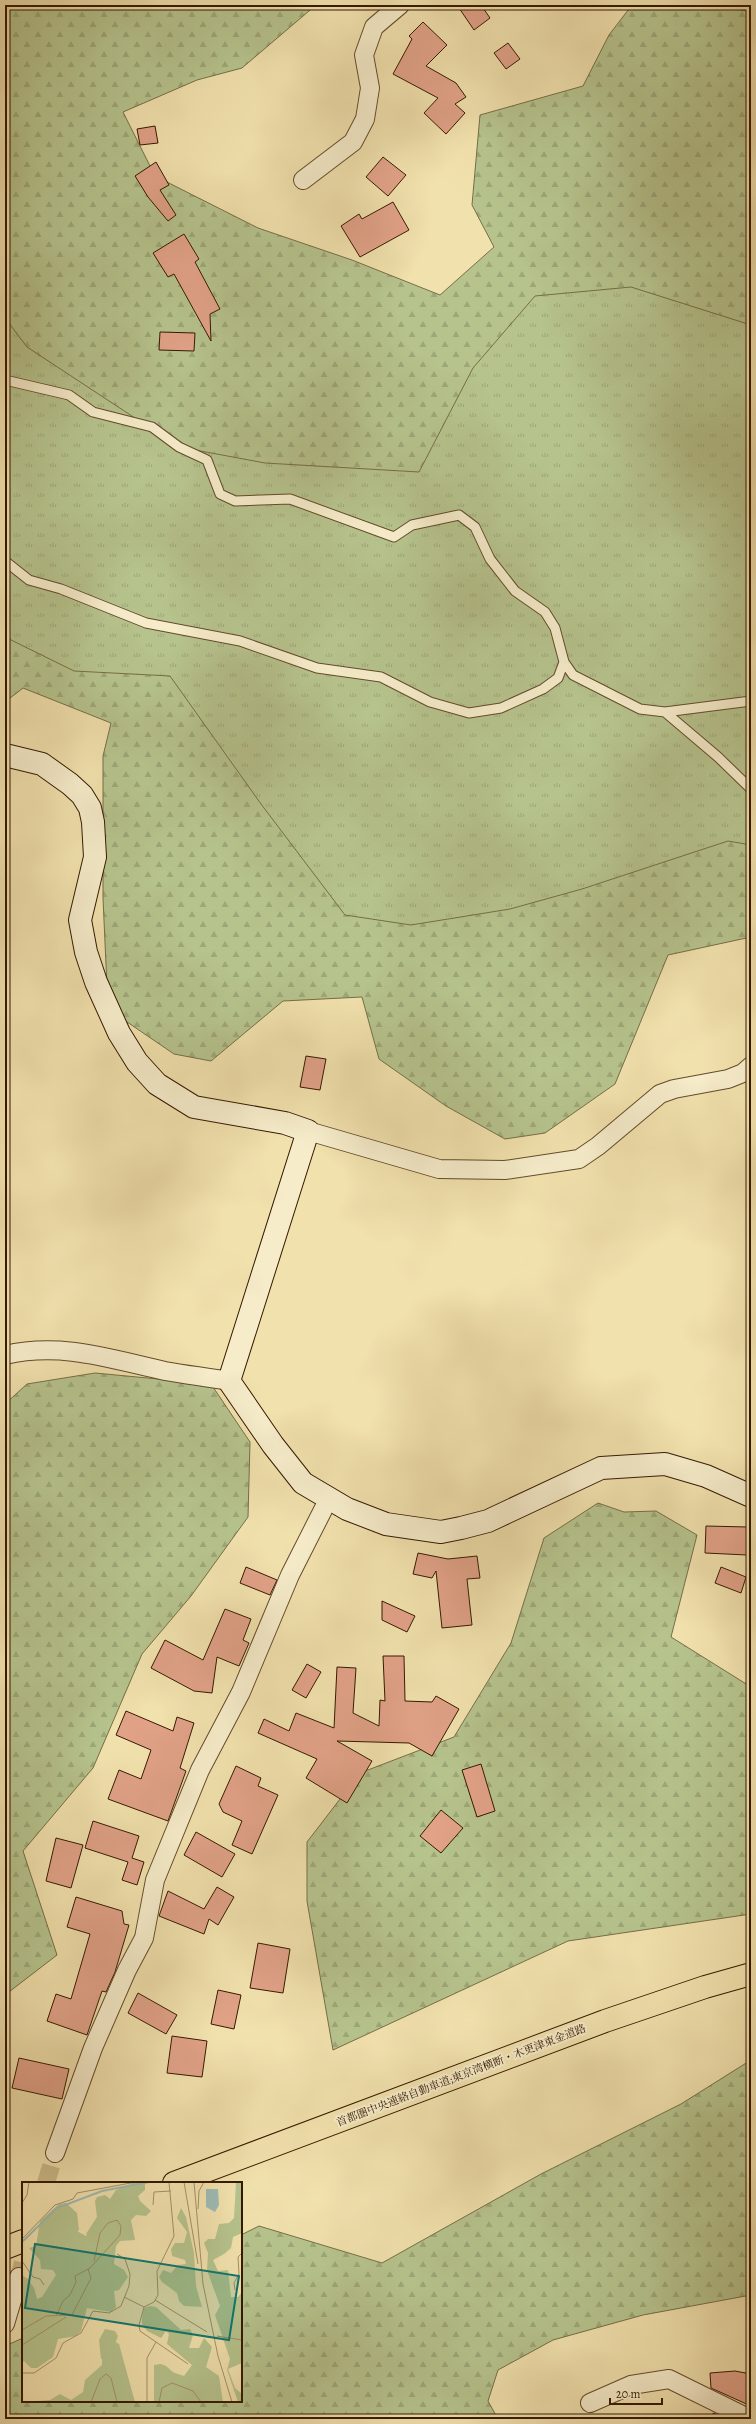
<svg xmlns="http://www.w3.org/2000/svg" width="756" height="2424" viewBox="0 0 756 2424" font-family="Alegreya,'Noto Serif JP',serif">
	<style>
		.grass { fill: url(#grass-tufts); stroke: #766e46 }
		.forest { fill: url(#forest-firs); stroke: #766e46 }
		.building { fill: #e1a288; stroke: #351900 }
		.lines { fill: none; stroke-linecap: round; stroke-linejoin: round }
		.street-tunnel { stroke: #cbb98a; stroke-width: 18; stroke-dasharray: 18 9; stroke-linecap: butt }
		.lane-casing { stroke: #644b2b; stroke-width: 11 }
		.street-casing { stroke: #644b2b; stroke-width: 20 }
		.secondary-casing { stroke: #351900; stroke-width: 24 }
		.highway-casing { stroke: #351900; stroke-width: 24 }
		.lane { stroke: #f6ecca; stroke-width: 9 }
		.street { stroke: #f6ecca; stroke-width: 18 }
		.secondary { stroke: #f6ecca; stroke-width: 22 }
		.highway { stroke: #f1e1ad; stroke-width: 22 }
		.labels { text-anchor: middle; stroke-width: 4; stroke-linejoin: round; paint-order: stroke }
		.street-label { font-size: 11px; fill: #351900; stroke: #f6ecca }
		.inset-river { fill: none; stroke: #9ebbb4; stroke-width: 2 }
		.inset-road { fill: none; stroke: #a69168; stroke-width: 1 }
		.view { fill: #0f766e; fill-opacity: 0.15; stroke: #0f766e; stroke-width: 2 }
		.inset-edge { fill: none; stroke: #351900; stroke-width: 2 }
	</style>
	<defs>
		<pattern id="grass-tufts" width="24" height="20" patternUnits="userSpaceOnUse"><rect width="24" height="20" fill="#b6c38d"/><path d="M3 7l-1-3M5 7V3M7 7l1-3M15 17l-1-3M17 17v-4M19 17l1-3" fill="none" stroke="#9da778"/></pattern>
		<pattern id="forest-firs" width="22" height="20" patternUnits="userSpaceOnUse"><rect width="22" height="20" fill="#b6c38d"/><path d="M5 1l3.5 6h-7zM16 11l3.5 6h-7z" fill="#9da778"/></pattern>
	</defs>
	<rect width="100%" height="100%" fill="#f1e1ad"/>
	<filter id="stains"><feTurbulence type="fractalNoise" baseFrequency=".005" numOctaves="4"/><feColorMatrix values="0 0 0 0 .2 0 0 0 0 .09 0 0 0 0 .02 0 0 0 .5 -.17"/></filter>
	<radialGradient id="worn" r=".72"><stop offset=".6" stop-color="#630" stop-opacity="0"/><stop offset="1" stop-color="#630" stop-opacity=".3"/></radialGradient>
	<path class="grass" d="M 5,162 L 300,404 L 575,229 L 751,270 L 751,891 L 304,957 L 139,704 L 5,665 Z"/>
	<path class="forest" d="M 5,5 L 316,5 L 242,68 L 197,80 L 123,112 L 155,176 L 258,228 L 352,260 L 440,295 L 494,247 L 472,205 L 480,115 L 583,86 L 609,35 L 632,5 L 737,5 L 740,10 L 751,11 L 751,325 L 631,287 L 535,296 L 473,368 L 419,472 L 265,463 L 179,447 L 27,347 L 5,318 Z
		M 5,637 L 74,671 L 170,676 L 261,804 L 345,915 L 411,925 L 510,909 L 582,889 L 728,841 L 751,845 L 751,937 L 668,955 L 615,1084 L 545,1133 L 505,1139 L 446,1106 L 379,1059 L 362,997 L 283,1001 L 211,1061 L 174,1054 L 108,1009 L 103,898 L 103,756 L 111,723 L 23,688 L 5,702 Z
		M 95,1373 L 211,1384 L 250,1442 L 248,1517 L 191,1596 L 142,1654 L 93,1768 L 23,1851 L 57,1955 L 5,1995 L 5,1404 L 27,1384 Z
		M 598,1503 L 624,1512 L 656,1511 L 697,1535 L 671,1637 L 751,1687 L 751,1914 L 568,1941 L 333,2050 L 307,1901 L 307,1842 L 360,1773 L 454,1737 L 511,1643 L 544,1538 Z
		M 751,2060 L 751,2295 L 643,2315 L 553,2340 L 498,2370 L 488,2401 L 498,2419 L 5,2419 L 5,2346 L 23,2338 L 23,2401 L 241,2401 L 241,2235 L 259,2226 L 382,2263 L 541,2174 L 681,2104 Z"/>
	<path class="building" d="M 457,5 L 481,5 L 490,18 L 474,30 Z
		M 423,22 L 447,45 L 426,66 L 456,83 L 466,97 L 455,104 L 465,113 L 446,134 L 424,113 L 438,98 L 393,74 L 412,39 L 409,36 Z
		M 508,43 L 520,59 L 506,69 L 494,53 Z
		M 155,126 L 158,143 L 140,145 L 137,129 Z
		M 383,157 L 406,175 L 388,196 L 366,177 Z
		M 156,162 L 169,185 L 160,190 L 176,215 L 168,221 L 148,197 L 135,176 Z
		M 393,202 L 409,230 L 360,257 L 341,226 L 359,214 L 362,219 Z
		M 184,234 L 199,259 L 195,262 L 220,309 L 210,314 L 211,341 L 174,274 L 168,277 L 153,253 Z
		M 160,332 L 195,333 L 194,351 L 159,350 Z
		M 306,1056 L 326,1059 L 320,1090 L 300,1087 Z
		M 706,1526 L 748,1527 L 747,1555 L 705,1553 Z
		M 418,1553 L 448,1559 L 477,1556 L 480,1578 L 467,1579 L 472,1625 L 442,1628 L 436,1571 L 432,1578 L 413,1574 Z
		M 246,1567 L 277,1580 L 270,1595 L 240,1583 Z
		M 721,1567 L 746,1577 L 741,1593 L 715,1583 Z
		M 382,1601 L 415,1616 L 407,1632 L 382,1620 Z
		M 225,1609 L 251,1619 L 243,1640 L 249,1643 L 239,1666 L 217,1657 L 212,1693 L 194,1691 L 151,1668 L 165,1640 L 203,1660 Z
		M 383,1656 L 404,1656 L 405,1701 L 432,1702 L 436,1696 L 459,1709 L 432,1756 L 409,1743 L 337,1741 L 372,1761 L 347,1803 L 306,1778 L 317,1759 L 258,1733 L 264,1719 L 289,1731 L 296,1713 L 334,1728 L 337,1667 L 356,1668 L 353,1713 L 379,1726 L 380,1700 L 385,1701 Z
		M 307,1664 L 321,1672 L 306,1698 L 292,1690 Z
		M 126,1711 L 173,1731 L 177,1717 L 194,1723 L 180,1768 L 186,1771 L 168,1821 L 108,1799 L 119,1770 L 141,1779 L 151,1750 L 116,1735 Z
		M 481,1764 L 495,1811 L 477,1817 L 462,1770 Z
		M 236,1766 L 261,1778 L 258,1786 L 278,1795 L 252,1854 L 232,1845 L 242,1821 L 223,1812 L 219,1804 Z
		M 441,1810 L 463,1828 L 441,1853 L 420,1836 Z
		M 93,1821 L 139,1836 L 132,1858 L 144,1862 L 137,1885 L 122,1880 L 128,1862 L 85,1848 Z
		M 196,1832 L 235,1854 L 222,1877 L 184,1855 Z
		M 56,1838 L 83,1845 L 71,1888 L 46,1881 Z
		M 217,1887 L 234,1897 L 218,1925 L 209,1919 L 204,1934 L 159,1916 L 168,1891 L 204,1909 Z
		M 76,1897 L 122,1911 L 124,1924 L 129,1925 L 115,1972 L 106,1992 L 102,1991 L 87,2035 L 47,2021 L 56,1994 L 71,1999 L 90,1934 L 67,1927 Z
		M 258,1943 L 290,1949 L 283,1993 L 250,1988 Z
		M 218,1990 L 241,1995 L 234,2029 L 211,2024 Z
		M 138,1993 L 177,2015 L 166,2034 L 128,2013 Z
		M 172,2036 L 207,2041 L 202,2077 L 167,2073 Z
		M 19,2058 L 69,2069 L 62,2099 L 12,2088 Z
		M 735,2371 L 751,2374 L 751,2406 L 711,2388 L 710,2373 Z
		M 713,2413 L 726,2419 L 714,2419 Z"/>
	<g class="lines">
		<path class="street-tunnel" d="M 46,2183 L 55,2153
			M 19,2277 L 23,2263"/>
		<defs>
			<path id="lane" d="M 5,380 L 69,395 L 93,412 L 152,427 L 179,447 L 207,460 L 220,494 L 235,501 L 290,499 L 394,537 L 412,525 L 459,515 L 475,527 L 490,559 L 515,591 L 545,612 L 555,628 L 564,662 L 573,675 L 640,709 L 665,712 L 751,701
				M 5,561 L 29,580 L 61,589 L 146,623 L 240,641 L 317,668 L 381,677 L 430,702 L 469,713 L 501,708 L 543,689 L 558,678 L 564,662
				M 665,712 L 718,757 L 751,789"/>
			<path id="street" d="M 303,180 L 353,142 L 365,119 L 370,88 L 364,55 L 374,27 L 400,5
				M 308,1131 L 439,1169 L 505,1170 L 579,1159 L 598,1146 L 660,1094 L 674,1089 L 728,1079 L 743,1073 L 751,1066
				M 5,1355 C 62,1342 110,1359 165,1371 C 186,1375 207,1377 229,1381
				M 55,2153 L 93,2048 L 127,1970 L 144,1938 L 155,1880 L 200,1770 L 241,1692 L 290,1575 L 329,1498
				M 5,2324 L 19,2277
				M 590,2403 L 631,2385 L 669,2379 L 744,2416 L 751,2417"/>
			<path id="secondary" d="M 5,755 L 42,764 L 70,784 L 82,795 L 90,808 L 93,822 L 95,857 L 80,920 L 86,952 L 96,982 L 119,1033 L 137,1062 L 157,1084 L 194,1107 L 285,1123 L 308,1131 L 229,1381 L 273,1445 L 303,1483 L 347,1509 L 386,1524 L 441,1532 L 461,1528 L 488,1521 L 601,1468 L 665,1464 L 706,1476 L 751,1496"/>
			<path id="highway" d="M 174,2183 L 605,2021 L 705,1987 L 751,1974
				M 5,2248 L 23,2241"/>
		</defs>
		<use href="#lane" class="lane-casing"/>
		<use href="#street" class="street-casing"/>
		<use href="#secondary" class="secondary-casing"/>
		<use href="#highway" class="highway-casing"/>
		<use href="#lane" class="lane"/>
		<use href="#street" class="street"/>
		<use href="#secondary" class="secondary"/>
		<use href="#highway" class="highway"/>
	</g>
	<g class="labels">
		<g class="street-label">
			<text transform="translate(461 2075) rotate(-21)" y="4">首都圏中央連絡自動車道;東京湾横断・木更津東金道路</text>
		</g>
	</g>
	<g transform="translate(22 2182)">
		<rect width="220" height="220" fill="#f1e1ad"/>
		<path d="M 95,28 L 105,48 L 89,68 L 88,113 L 64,123 L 53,151 L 37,155 L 18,175 L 0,178 L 0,135 L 41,106 L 30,80 L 33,71 L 53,48 L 64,54 L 82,29 ZM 88,157 L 97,162 L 113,220 L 0,220 L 28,218 L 38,212 L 49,218 L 61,210 L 63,198 L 80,183 L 80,172 ZM 139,182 L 144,184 L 185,220 L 132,220 L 132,183 Z" fill="#b6c38d"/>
		<path d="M 113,0 L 123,0 L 123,8 L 116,14 L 118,19 L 129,29 L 124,34 L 114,33 L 109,38 L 113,58 L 98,59 L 94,64 L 92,82 L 102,88 L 106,95 L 97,108 L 92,109 L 94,125 L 89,130 L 65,126 L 59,149 L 54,154 L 36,157 L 31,175 L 15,186 L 9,186 L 2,179 L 0,182 L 0,174 L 11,173 L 35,154 L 44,152 L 54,145 L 54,138 L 62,120 L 85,109 L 86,95 L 84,76 L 89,59 L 99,45 L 100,38 L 95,34 L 85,35 L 68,53 L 64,52 L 75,35 L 73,19 L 75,15 L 83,13 L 88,17 L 94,8 ZM 214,0 L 220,0 L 220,51 L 211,55 L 209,66 L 202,72 L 191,78 L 196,89 L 206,88 L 209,115 L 216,115 L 220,110 L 220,181 L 206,187 L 213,206 L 220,212 L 220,220 L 216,220 L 205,188 L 208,177 L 193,133 L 198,124 L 185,88 L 186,71 L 182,61 L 186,57 L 193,57 L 197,42 L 207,41 L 212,36 ZM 44,21 L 55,31 L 57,48 L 43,60 L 36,77 L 35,85 L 48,97 L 43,117 L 33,128 L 0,141 L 0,93 L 6,97 L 12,106 L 15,117 L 20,115 L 34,93 L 31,88 L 19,87 L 18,78 L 7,66 L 14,64 L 18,39 L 37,22 ZM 159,26 L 164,35 L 172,71 L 174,104 L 180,125 L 162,124 L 157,119 L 155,111 L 140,100 L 137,95 L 141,88 L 149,91 L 156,83 L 164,82 L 163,78 L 150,74 L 149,67 L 153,61 L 162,61 L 165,50 L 155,36 ZM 128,124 L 134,125 L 159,148 L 168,147 L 171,153 L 167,166 L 177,166 L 182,156 L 190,165 L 184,185 L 197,194 L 201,220 L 145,220 L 142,197 L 144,188 L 162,194 L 170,183 L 145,162 L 147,152 L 144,149 L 139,156 L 125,149 L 120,142 L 120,136 L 122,126 ZM 83,147 L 93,149 L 96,154 L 92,165 L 95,172 L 91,176 L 79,177 L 77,158 Z" fill="#b6c38d"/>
		<path d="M 184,7 L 196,7 L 197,23 L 193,30 L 184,25 Z" fill="#9ebbb4"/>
		<path class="inset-river" d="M 0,60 L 35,26 L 80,9 L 127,0"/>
		<path class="inset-road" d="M 147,0 L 152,54 L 135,89 L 136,113 L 132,120 L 122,125 L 117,143 L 118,149 L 166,182M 162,0 L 176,82M 172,0 L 181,102 L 196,174 L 210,220M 0,21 L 5,13 L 7,0M 131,23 L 132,10 L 149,9M 176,27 L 177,9 L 182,0M 0,57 L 33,23 L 51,17 L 55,11 L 114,0M 0,79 L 11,95 L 18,97 L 22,103M 213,108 L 212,101 L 217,92 L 216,75 L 220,71M 102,115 L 122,125M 133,118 L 185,150M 34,134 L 41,119 L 48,113 L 54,100 L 53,94 L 68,86 L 98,53 L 99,44 L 95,38 L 86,41 L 78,51 L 72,79M 0,148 L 24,134 L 50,133 L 69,96 L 66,87M 195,154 L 220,158M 0,163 L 44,135M 0,191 L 12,191 L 34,176 L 41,161 L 59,151 L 71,129 L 87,131 L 99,124 L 107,104 L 108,92 L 103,77 L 95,72M 69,220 L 78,197 L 84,192 L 89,196 L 95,220M 125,220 L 125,176 L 134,160M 137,220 L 140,206 L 150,201 L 171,209 L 179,220"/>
		<path class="view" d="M 13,62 L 217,94 L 207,158 L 3,126 Z"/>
		<rect width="220" height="220" class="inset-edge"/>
	</g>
	<rect width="756" height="2424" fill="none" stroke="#f1e1ad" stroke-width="20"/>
	<rect x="6" y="6" width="744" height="2412" fill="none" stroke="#351900" stroke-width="2"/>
	<rect x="10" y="10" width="736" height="2404" fill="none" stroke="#351900"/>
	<path d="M610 2398v6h52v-6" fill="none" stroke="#351900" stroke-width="2"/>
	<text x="616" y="2398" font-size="12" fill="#351900" stroke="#f6ecca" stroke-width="3" paint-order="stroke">20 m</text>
	<rect width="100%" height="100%" filter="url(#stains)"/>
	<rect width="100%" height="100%" fill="url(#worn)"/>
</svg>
